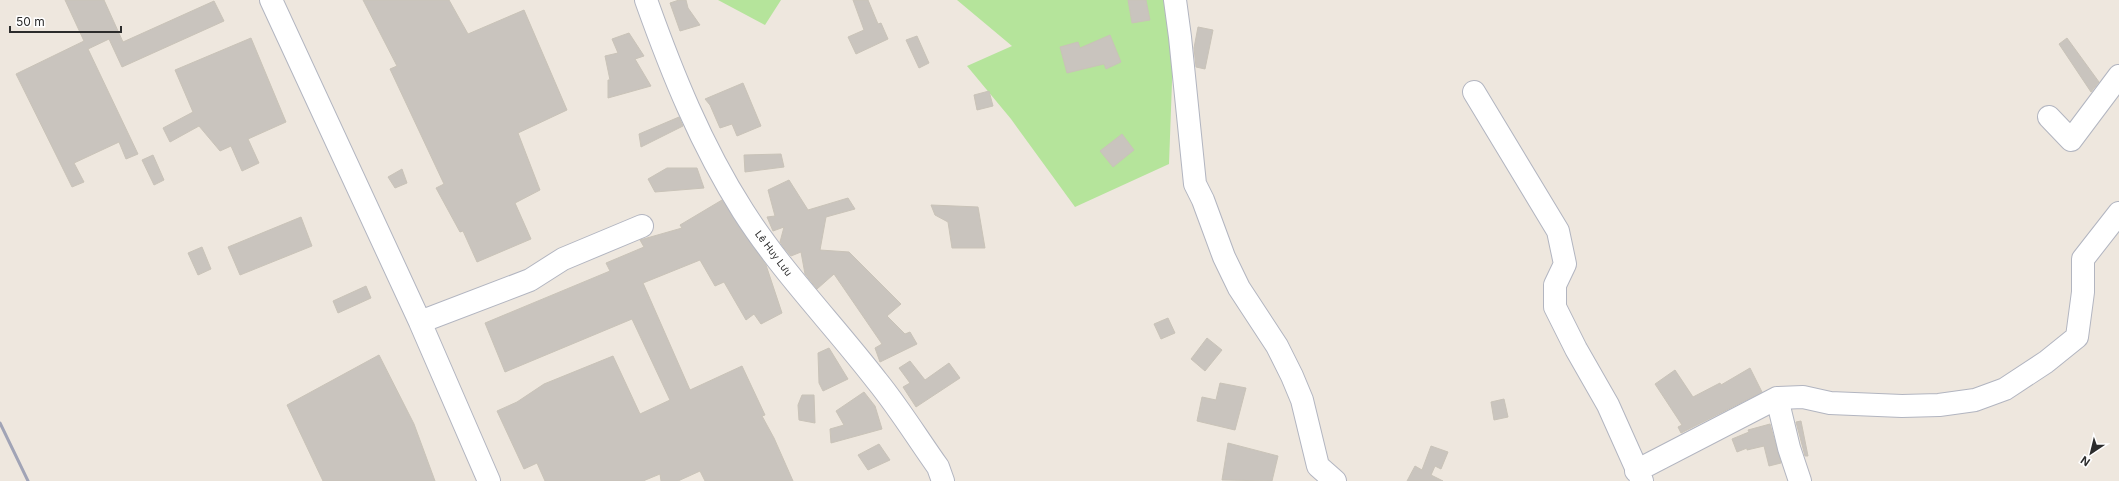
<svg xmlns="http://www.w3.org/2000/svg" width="2119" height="481" viewBox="0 0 2119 481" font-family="Inter,sans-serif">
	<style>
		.green { fill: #b5e49b }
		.building { fill: #c9c4be; stroke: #c9c3b8 }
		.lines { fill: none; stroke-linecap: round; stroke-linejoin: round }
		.minor-casing { stroke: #b2b5c0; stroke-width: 24 }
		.minor { stroke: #fff; stroke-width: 22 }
		.rail { stroke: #a1a4b6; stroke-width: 3 }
		.labels { text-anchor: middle; stroke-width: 3; stroke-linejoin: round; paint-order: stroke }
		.street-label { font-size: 10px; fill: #2c2c2c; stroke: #fff }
	</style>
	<rect width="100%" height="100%" fill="#eee7de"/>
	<path class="green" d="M 718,0 L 781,0 L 765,25 Z
		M 957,0 L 1175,0 L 1169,164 L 1075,207 L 1011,119 L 967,66 L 1012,46 Z"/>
	<path class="building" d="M 65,0 L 104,0 L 123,42 L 214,1 L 224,21 L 122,67 L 109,39 L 88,49 L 138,154 L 126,159 L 119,142 L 74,163 L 84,182 L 72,187 L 16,74 L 84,41 Z
		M 363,0 L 449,0 L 468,34 L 524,10 L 567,110 L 518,133 L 540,190 L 515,203 L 531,239 L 477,262 L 463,231 L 460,232 L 436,188 L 444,184 L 390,69 L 397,66 Z
		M 679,0 L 686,0 L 688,8 L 700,25 L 680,31 L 670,3 Z
		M 853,0 L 868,0 L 878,24 L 881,23 L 888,39 L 856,54 L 848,37 L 864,30 Z
		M 1128,0 L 1146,0 L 1150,20 L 1132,23 Z
		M 1198,27 L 1213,30 L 1205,69 L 1196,67 L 1194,48 Z
		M 629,33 L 644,56 L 635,59 L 651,86 L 608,98 L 608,80 L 610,80 L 605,56 L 618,53 L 612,39 Z
		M 1110,35 L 1121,62 L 1106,69 L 1104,64 L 1067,73 L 1060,47 L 1078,42 L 1080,48 Z
		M 917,36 L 929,63 L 919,68 L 906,40 Z
		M 251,38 L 286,122 L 248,139 L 259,163 L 242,171 L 231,146 L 220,151 L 199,126 L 170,142 L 163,128 L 193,112 L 175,70 Z
		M 2067,38 L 2099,82 L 2091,92 L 2059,44 Z
		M 743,83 L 761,126 L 737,136 L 732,124 L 720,128 L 710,105 L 705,99 Z
		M 989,91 L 993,106 L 977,110 L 974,95 Z
		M 679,117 L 683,126 L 641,147 L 639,134 Z
		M 1122,134 L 1134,150 L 1113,167 L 1100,151 Z
		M 781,154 L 784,167 L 745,172 L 744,155 Z
		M 153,155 L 164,180 L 154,185 L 142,160 Z
		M 667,168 L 697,168 L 704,188 L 655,192 L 648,179 Z
		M 402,169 L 407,183 L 395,188 L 388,177 Z
		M 789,180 L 808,210 L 848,198 L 855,209 L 826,217 L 820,250 L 849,252 L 901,304 L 887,316 L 905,334 L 910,332 L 917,344 L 880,362 L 875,348 L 882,344 L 834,274 L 817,289 L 805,274 L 801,252 L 791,256 L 784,248 L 780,242 L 784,227 L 773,231 L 767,217 L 775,216 L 768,190 Z
		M 722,200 L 766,265 L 782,313 L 761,324 L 754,314 L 746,320 L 724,282 L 715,286 L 700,260 L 643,283 L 690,390 L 742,366 L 765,415 L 762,416 L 774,438 L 793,481 L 705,481 L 700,471 L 678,481 L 661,481 L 660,474 L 643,481 L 545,481 L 537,463 L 524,469 L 497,411 L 517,402 L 544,384 L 613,356 L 640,414 L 670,400 L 632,319 L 505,372 L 485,323 L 610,271 L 606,263 L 644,247 L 640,240 L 682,228 L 680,225 Z
		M 931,205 L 978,207 L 985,248 L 952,248 L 948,222 L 935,215 Z
		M 301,217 L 312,246 L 240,275 L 228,247 Z
		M 202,247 L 211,269 L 198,275 L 188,253 Z
		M 366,286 L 371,298 L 338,313 L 333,301 Z
		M 1168,318 L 1175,333 L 1161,339 L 1154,324 Z
		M 1207,338 L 1222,350 L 1205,371 L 1191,359 Z
		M 829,348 L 848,379 L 823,391 L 819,383 L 818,353 Z
		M 379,355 L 414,424 L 435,481 L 323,481 L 287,405 Z
		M 910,361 L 925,380 L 949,363 L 960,378 L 916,407 L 903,387 L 910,383 L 899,368 Z
		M 1750,368 L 1762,392 L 1681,433 L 1678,427 L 1682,425 L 1655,384 L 1675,370 L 1693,397 L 1720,383 L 1721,385 Z
		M 1220,383 L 1246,388 L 1235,430 L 1197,421 L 1202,397 L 1216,400 Z
		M 864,392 L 875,406 L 882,429 L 831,443 L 830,429 L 844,425 L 836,411 Z
		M 802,395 L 814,395 L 815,423 L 799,420 L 798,405 Z
		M 1504,399 L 1508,417 L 1494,420 L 1491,402 Z
		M 1801,421 L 1808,456 L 1805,456 L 1796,422 Z
		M 1770,424 L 1781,463 L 1769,466 L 1764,446 L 1747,450 L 1747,448 L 1737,452 L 1732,439 L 1749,432 L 1748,430 Z
		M 1228,443 L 1278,456 L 1272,481 L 1222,480 Z
		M 879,444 L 890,460 L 868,470 L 858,455 Z
		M 1431,446 L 1448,452 L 1441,469 L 1435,466 L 1431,475 L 1443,481 L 1407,481 L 1415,466 L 1422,470 Z"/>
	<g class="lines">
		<defs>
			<path id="minor" d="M 271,0 L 420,322 L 489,481
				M 646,0 C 672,73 701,145 743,211 C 782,272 833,324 877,381 C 899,408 918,439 938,467 L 943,481
				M 1175,0 L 1180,37 L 1195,184 L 1203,200 L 1224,257 L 1239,288 L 1277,346 L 1292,376 L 1302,400 L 1318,466 L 1335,481
				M 1474,92 L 1558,231 L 1565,264 L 1555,285 L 1555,307 L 1576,349 L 1608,405 L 1642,481
				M 2049,117 L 2071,140 L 2119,76
				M 420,322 L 530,280 L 563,259 L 642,226
				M 1777,398 L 1789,448 L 1800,481
				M 1636,471 L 1777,398 L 1803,397 L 1830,403 L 1902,406 L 1939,405 L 1975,400 L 2005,389 L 2046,362 L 2077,337 L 2083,292 L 2083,259 L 2119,213"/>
		</defs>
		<use href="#minor" class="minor-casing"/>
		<use href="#minor" class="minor"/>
		<path class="rail" d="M 0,423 L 28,481"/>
	</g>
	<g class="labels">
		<g class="street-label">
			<text transform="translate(774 253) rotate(53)" y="4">Lê Huy Lưu</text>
		</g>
	</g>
	<g transform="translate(2091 453) rotate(215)" stroke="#ffffff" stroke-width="3" paint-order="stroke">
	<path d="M0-3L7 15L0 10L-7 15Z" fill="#2c2c2c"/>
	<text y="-6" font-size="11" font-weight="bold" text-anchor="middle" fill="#2c2c2c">N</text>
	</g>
	<path d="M10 26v6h111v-6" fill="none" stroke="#2c2c2c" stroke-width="2"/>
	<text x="16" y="26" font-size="12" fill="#2c2c2c" stroke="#ffffff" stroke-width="3" paint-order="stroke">50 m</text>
</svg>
